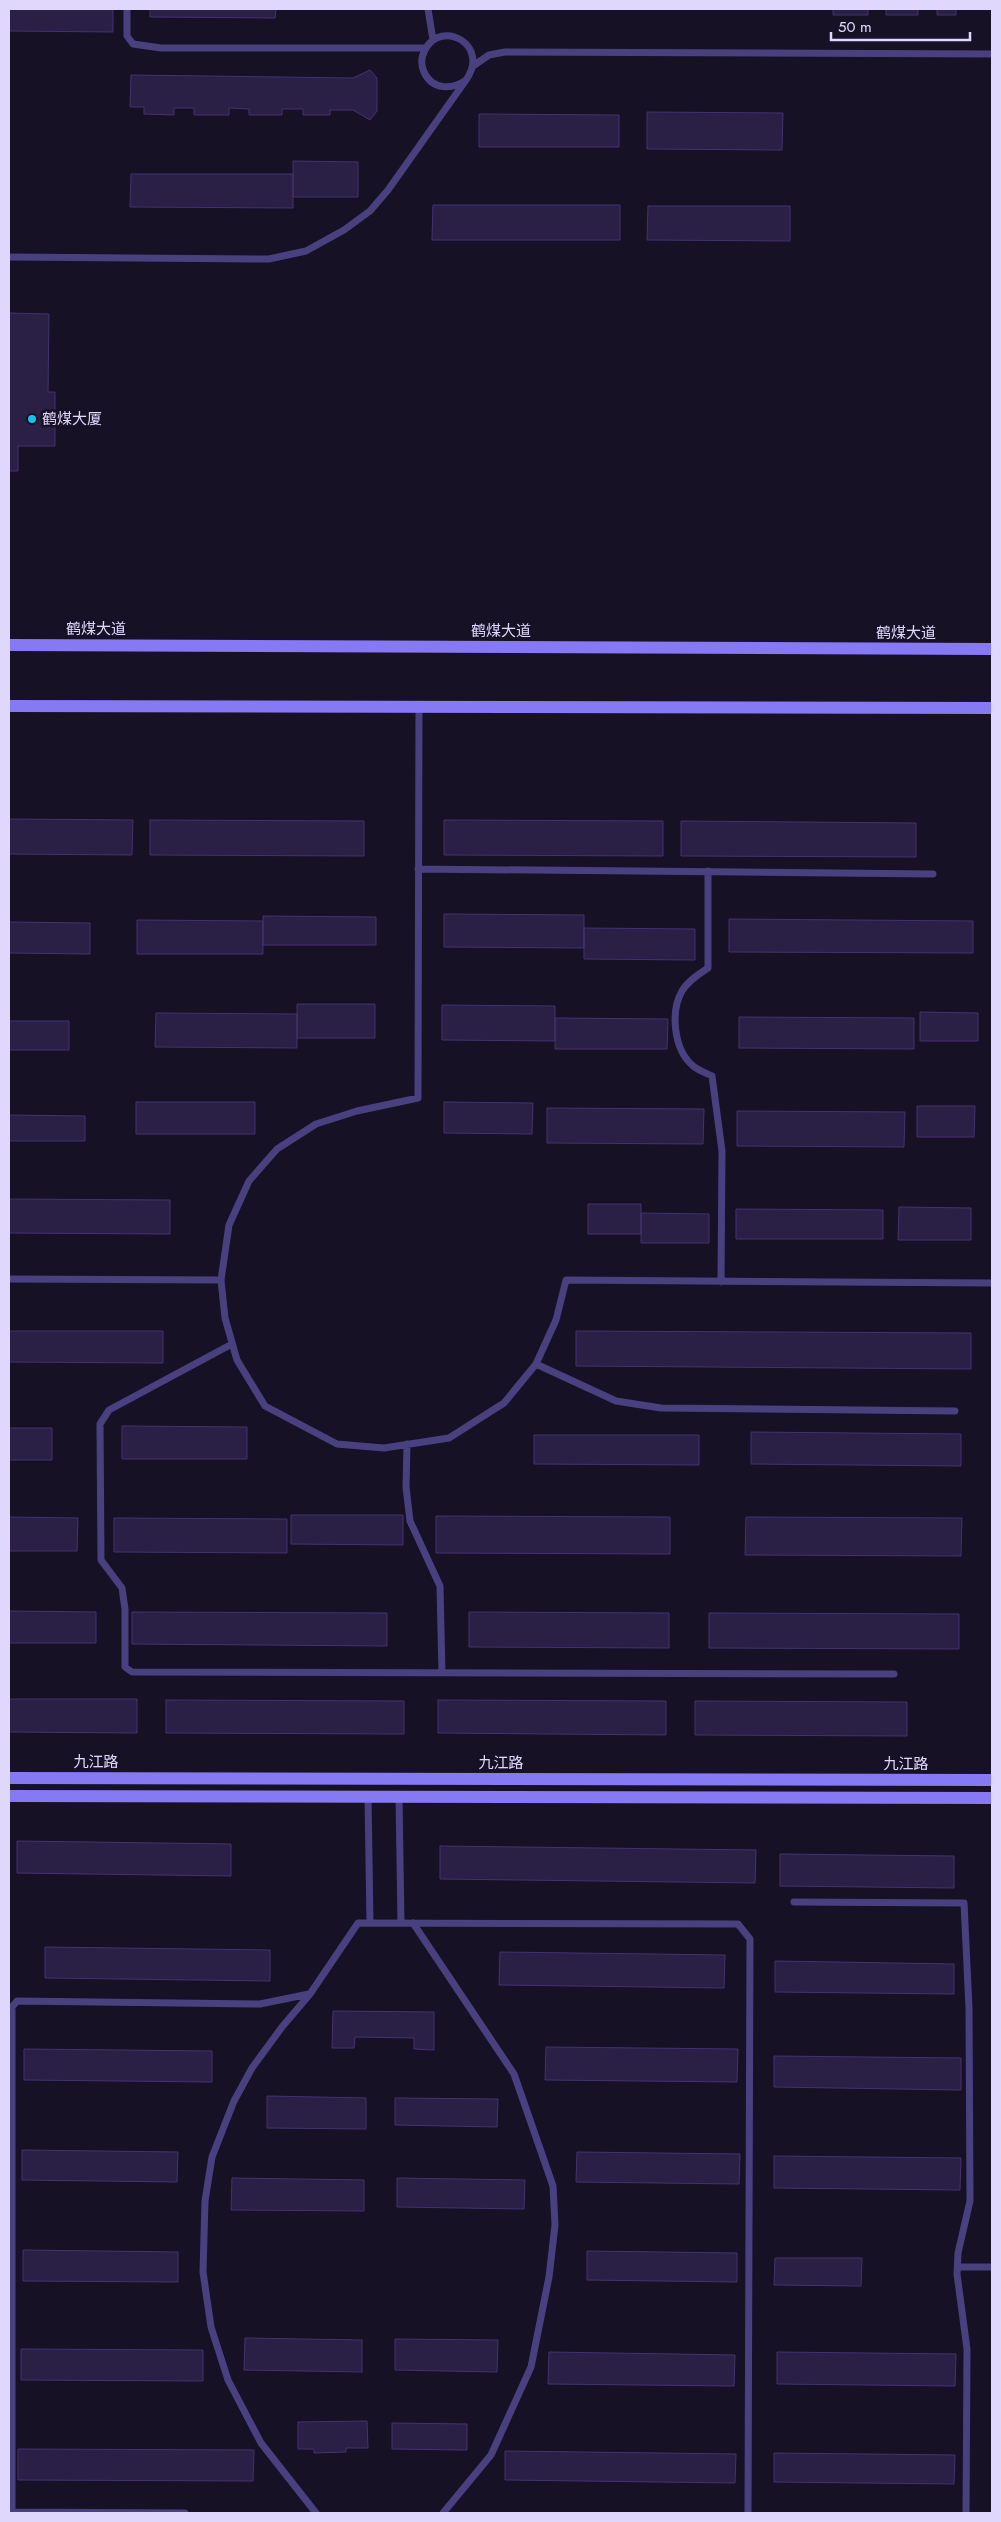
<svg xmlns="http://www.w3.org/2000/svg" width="1001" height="2522" viewBox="0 0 1001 2522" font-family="Jost,'Noto Sans SC',sans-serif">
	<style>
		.building { fill: #2a1f44; stroke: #44336e }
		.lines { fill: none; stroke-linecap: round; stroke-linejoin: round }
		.lane { stroke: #494080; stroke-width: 7 }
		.secondary { stroke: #8778f3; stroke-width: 12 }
		.poi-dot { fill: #16c1ea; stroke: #161125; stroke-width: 2 }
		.labels { text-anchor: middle; stroke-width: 5; stroke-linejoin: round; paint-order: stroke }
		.poi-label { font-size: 15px; fill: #e0d8fc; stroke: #161125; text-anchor: start }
		.street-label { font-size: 15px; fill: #e0d8fc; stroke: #161125 }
	</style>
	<rect width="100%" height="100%" fill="#161125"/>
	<path class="building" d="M 9,9 L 113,9 L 113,32 L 9,31 Z
		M 150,9 L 276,9 L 275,18 L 150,17 Z
		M 833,9 L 868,9 L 868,15 L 833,15 Z
		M 886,9 L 968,9 L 956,9 L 956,15 L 937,15 L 937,9 L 918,9 L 918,15 L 886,15 Z
		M 370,70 L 377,78 L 377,111 L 370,120 L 353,110 L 330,110 L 330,115 L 303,115 L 303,109 L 282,109 L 282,115 L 249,115 L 249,109 L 229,108 L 229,115 L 194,115 L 194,108 L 174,108 L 174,115 L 144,114 L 144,107 L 130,107 L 131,75 L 353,78 Z
		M 647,112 L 783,113 L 782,150 L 647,149 Z
		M 479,114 L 619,115 L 619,147 L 479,147 Z
		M 293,161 L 358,162 L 358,197 L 293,197 Z
		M 131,174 L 293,174 L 293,208 L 130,207 Z
		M 433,205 L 620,205 L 620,240 L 432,240 Z
		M 648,206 L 790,206 L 790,241 L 647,240 Z
		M 9,313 L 49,314 L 48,392 L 55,392 L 55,446 L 18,446 L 18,471 L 9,471 Z
		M 9,819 L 133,820 L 132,855 L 9,854 Z
		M 150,820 L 364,821 L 364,856 L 150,855 Z
		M 444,820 L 663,821 L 663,856 L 444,855 Z
		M 681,821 L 916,823 L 916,857 L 681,856 Z
		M 444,914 L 584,915 L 584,948 L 444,947 Z
		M 263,916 L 376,917 L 376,945 L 263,945 Z
		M 729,919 L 973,921 L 973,953 L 729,952 Z
		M 137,920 L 263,921 L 263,954 L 137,954 Z
		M 9,922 L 90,923 L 90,954 L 9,953 Z
		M 584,928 L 695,929 L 695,960 L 584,959 Z
		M 297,1004 L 375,1004 L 375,1038 L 297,1038 Z
		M 442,1005 L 555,1006 L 555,1041 L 442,1040 Z
		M 920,1012 L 978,1013 L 978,1041 L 920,1041 Z
		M 156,1013 L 297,1014 L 297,1048 L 155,1047 Z
		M 739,1017 L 914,1018 L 914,1049 L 739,1048 Z
		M 555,1018 L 668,1019 L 667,1049 L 555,1049 Z
		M 9,1021 L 69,1021 L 69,1050 L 9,1050 Z
		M 136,1102 L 255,1102 L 255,1134 L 136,1134 Z
		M 444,1102 L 533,1103 L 532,1134 L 444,1133 Z
		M 917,1106 L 975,1106 L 974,1137 L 917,1137 Z
		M 547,1108 L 704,1109 L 703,1144 L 547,1143 Z
		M 737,1111 L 905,1112 L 904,1147 L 737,1146 Z
		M 9,1115 L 85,1116 L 85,1141 L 9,1141 Z
		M 9,1199 L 170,1200 L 170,1234 L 9,1233 Z
		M 588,1204 L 641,1204 L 641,1234 L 588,1234 Z
		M 899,1207 L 971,1208 L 971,1240 L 898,1240 Z
		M 736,1209 L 883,1210 L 883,1239 L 736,1239 Z
		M 641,1213 L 709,1214 L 709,1243 L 641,1243 Z
		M 9,1331 L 163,1331 L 163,1363 L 9,1362 Z
		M 576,1331 L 971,1333 L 971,1369 L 576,1366 Z
		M 122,1426 L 247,1427 L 247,1459 L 122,1459 Z
		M 9,1428 L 52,1428 L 52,1460 L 9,1460 Z
		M 751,1432 L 961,1434 L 961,1466 L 751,1464 Z
		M 534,1435 L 699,1435 L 699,1465 L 534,1464 Z
		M 291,1515 L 403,1515 L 403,1545 L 291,1544 Z
		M 436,1516 L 670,1517 L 670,1554 L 436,1553 Z
		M 9,1517 L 78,1518 L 77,1551 L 9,1551 Z
		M 746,1517 L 962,1518 L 961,1556 L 745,1555 Z
		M 114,1518 L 287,1519 L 287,1553 L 114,1552 Z
		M 9,1611 L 96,1612 L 96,1643 L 9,1643 Z
		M 132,1612 L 387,1613 L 387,1646 L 132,1644 Z
		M 469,1612 L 669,1613 L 669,1648 L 469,1647 Z
		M 709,1613 L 959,1614 L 959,1649 L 709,1648 Z
		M 9,1699 L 137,1699 L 137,1733 L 9,1732 Z
		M 166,1700 L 404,1701 L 404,1734 L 166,1733 Z
		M 438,1700 L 666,1701 L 666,1735 L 438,1733 Z
		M 695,1701 L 907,1702 L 907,1736 L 695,1735 Z
		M 17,1841 L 231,1844 L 231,1876 L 17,1873 Z
		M 440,1846 L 756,1850 L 755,1883 L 440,1879 Z
		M 780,1854 L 954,1856 L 954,1888 L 780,1886 Z
		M 45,1947 L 270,1950 L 270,1981 L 45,1978 Z
		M 500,1952 L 725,1955 L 724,1988 L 499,1985 Z
		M 775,1961 L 954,1964 L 954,1994 L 775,1992 Z
		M 333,2011 L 434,2012 L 434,2050 L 414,2049 L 414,2038 L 355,2037 L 354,2048 L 332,2048 Z
		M 546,2047 L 738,2049 L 737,2082 L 545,2080 Z
		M 24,2049 L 212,2051 L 212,2082 L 24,2080 Z
		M 774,2056 L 961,2058 L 961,2090 L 774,2087 Z
		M 267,2096 L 366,2098 L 366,2129 L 267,2128 Z
		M 395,2098 L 498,2099 L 497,2127 L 395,2125 Z
		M 22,2150 L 178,2152 L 177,2182 L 22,2180 Z
		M 577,2152 L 740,2154 L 739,2184 L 576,2182 Z
		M 774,2156 L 961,2158 L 960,2190 L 774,2188 Z
		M 232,2178 L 364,2180 L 364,2211 L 231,2210 Z
		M 397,2178 L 525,2180 L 524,2209 L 397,2207 Z
		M 23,2250 L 178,2252 L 178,2282 L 23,2281 Z
		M 587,2251 L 737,2253 L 737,2282 L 587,2280 Z
		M 775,2258 L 862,2258 L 861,2286 L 774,2285 Z
		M 245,2338 L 362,2340 L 362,2372 L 244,2370 Z
		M 395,2339 L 498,2340 L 497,2372 L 395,2370 Z
		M 21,2349 L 203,2350 L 203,2381 L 21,2380 Z
		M 549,2352 L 735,2355 L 734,2386 L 548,2384 Z
		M 777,2352 L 956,2354 L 955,2386 L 777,2384 Z
		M 367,2421 L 368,2448 L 346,2448 L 346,2452 L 314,2453 L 314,2449 L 298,2449 L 298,2422 Z
		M 392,2423 L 467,2424 L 467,2450 L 392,2449 Z
		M 18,2449 L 254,2450 L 253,2481 L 18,2480 Z
		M 505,2451 L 736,2454 L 735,2483 L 505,2480 Z
		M 774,2453 L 955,2455 L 954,2484 L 774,2482 Z"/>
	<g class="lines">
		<path class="lane" d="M 127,9 L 127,36 L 133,44 L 161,48 L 426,48
			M 428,9 L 433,40
			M 473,66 L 489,55 L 505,52 L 992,54
			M 9,257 L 269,259 L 306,251 L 344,230 L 370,211 L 388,190 L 466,80 C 491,45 441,18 425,50 C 421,57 421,65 424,72 C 432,90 452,90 466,80
			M 419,707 L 418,1098 L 357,1111 L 316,1124 L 277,1149 L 249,1181 L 229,1225 L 221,1280 L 225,1318 L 237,1360 L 265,1406 L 337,1444 L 384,1448 L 449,1438 L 504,1403 L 536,1364 L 556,1320 L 566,1280 L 992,1283
			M 418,869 L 933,874
			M 708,871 L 708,968 C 699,974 688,981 682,991 C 670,1012 674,1049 692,1065 C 697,1070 706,1073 712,1076 L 722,1151 L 721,1282
			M 9,1279 L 221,1280
			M 232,1344 L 109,1410 L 100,1424 L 101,1560 L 122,1588 L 125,1609 L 125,1667 L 132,1672 L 894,1674
			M 536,1364 L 616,1401 L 661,1408 L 955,1411
			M 407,1444 L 406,1487 L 410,1521 L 440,1586 L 442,1673
			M 368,1797 L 370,1923
			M 399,1797 L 401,1923
			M 794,1902 L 964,1903 L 969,2008 L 970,2201 L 958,2253 L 957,2274 L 967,2349 L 966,2513
			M 413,1923 L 514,2074 L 553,2186 L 555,2225 L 549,2277 L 531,2367 L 491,2455 L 443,2513
			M 958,2267 L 992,2267
			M 9,2512 L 185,2513
			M 12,2513 L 12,2007 L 17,2001 L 260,2004 L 309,1994
			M 316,2513 L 261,2443 L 228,2380 L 211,2327 L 203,2272 L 205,2201 L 212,2157 L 234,2101 L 252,2068 L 282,2027 L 310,1994 L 358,1923 L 738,1924 L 750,1939 L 748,2513"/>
		<path class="secondary" d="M 9,645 L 992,649
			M 9,706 L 992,708
			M 9,1778 L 992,1780
			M 9,1796 L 992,1798"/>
	</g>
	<circle class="poi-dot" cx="32" cy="419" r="5"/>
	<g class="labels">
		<g class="poi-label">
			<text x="42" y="424">鹤煤大厦</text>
		</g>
		<g class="street-label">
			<text x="96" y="634">鹤煤大道</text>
			<text x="501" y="636">鹤煤大道</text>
			<text x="906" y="638">鹤煤大道</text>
			<text x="96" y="1767">九江路</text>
			<text x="501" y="1768">九江路</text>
			<text x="906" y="1769">九江路</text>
		</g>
	</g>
	<rect width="1001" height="2522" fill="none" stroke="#e0d8fc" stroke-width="20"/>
	<path d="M831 32v8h139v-8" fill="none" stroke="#e0d8fc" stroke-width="2.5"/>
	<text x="838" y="32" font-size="15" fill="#e0d8fc" stroke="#161125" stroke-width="4" paint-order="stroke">50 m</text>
</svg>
